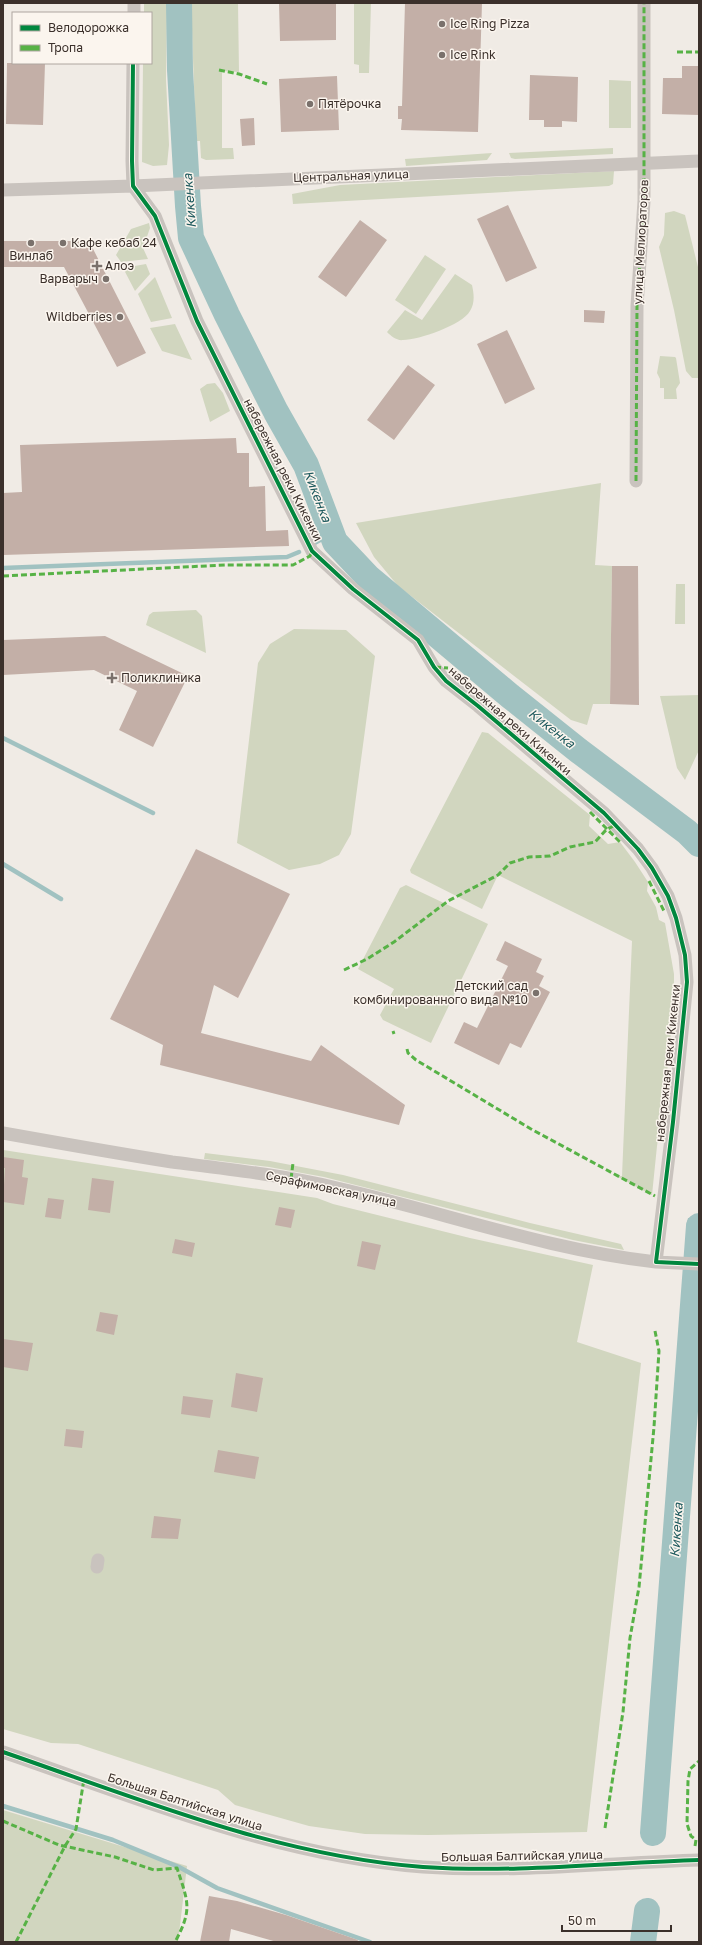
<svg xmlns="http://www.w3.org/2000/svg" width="702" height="1945" viewBox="0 0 702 1945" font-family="'Golos Text',sans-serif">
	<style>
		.green { fill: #d1d6bf }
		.water { fill: #a1c2c1 }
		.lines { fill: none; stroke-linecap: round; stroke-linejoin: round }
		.stream { stroke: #a1c2c1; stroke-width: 4.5 }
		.river { stroke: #a1c2c1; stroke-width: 26 }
		.building { fill: #c3afa7 }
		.street { stroke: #c9c3be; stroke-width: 13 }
		.quiet { stroke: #57b246; stroke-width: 3; stroke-dasharray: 6 3; stroke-linecap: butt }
		.cycleway-casing { stroke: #fbf5ee; stroke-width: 6 }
		.cycleway { stroke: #00873e; stroke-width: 4 }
		.poi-dot { fill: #7a716c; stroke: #fbf5ee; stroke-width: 1.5 }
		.labels { text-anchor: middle; stroke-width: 3; stroke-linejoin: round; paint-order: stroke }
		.poi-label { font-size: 12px; fill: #3b302b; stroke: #fbf5ee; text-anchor: start }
		.street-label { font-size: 12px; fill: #3b302b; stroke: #fbf5ee }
		.water-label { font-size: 13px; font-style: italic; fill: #1f5a5e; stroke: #fbf5ee }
	</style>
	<rect width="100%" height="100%" fill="#f0ebe5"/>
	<path class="green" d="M 144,3 L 167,3 L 166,79 L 169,145 L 167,165 L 153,166 L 142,162 L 143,63 L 151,63 L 151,13 L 144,13 Z
		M 191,3 L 238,3 L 239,72 L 222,71 L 222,148 L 233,148 L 234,159 L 206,160 L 201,158 L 200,141 L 196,141 Z
		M 354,3 L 371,3 L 369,73 L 359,73 L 359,65 L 354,64 Z
		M 609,80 L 631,81 L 631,128 L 609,128 Z
		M 613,148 L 613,154 L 515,159 L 511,158 L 509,153 Z
		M 492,153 L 487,160 L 406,166 L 405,159 Z
		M 614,171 L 613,184 L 609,186 L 293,204 L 292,194 L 340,185 Z
		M 674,211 L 685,215 L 699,271 L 699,378 L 692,378 L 686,371 L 674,310 L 659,247 L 664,235 L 665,213 Z
		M 149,223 L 150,228 L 143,248 L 148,259 L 121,262 L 116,255 L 131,229 Z
		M 425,255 L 446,269 L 416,314 L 395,300 Z
		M 146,264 L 150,274 L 135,291 L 123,268 Z
		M 455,274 L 472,285 C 474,294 475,303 470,311 C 462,325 419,340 403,340 C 397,341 391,336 387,332 L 405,310 L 422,320 Z
		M 155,277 L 172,318 L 151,322 L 138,294 Z
		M 175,324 L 192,360 L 162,351 L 150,328 Z
		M 660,356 L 675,357 L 676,358 L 680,383 L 676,389 L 677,399 L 664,399 L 664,388 L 660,388 L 660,379 L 657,373 Z
		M 215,383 L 223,393 L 230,411 L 210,422 L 200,389 L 207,384 Z
		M 601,483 L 595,565 L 612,566 L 610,704 L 593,704 L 587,725 L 571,720 L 398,586 L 374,557 L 356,523 Z
		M 676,584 L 685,584 L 685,624 L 675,624 Z
		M 196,610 L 202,616 L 206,653 L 146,625 L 149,615 L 153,612 Z
		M 294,629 L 346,630 L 375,656 L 351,834 L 339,855 L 320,864 L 289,870 L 237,843 L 258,663 L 270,644 Z
		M 699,695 L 699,750 L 685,780 L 677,768 L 660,696 Z
		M 482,732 L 488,733 L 590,815 L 589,826 L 608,844 L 620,842 L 635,862 L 648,882 L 647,891 L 656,907 L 659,920 L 665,923 L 674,974 L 674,1001 L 666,1084 L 657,1146 L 652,1195 L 616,1176 L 622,1176 L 632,941 L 498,875 L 482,909 L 411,873 L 410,870 Z
		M 406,885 L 488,924 L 431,1043 L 383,1020 L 380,1015 L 394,989 L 358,969 L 400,888 Z
		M 3,1150 L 317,1198 L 333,1204 L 470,1238 L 593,1265 L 577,1342 L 641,1363 L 587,1832 L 428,1835 L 365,1834 L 309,1826 L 235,1805 L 218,1790 L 78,1744 L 51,1743 L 3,1729 Z
		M 205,1153 L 270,1161 L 343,1175 L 530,1223 L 621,1244 L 624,1250 L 573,1240 L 324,1177 L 269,1167 L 204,1159 Z
		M 3,1810 L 187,1866 L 178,1942 L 3,1942 Z"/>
	<path class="water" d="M 688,1218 L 699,1218 L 699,1233 L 689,1233 L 686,1228 Z"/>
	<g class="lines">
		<path class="stream" d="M 311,545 L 331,534
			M 3,568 L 287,557 L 299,552
			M 3,738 L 153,813
			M 3,864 L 61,899
			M 685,1281 L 694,1282
			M 3,1806 L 113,1840 L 179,1867 L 217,1888 L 370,1942"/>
		<path class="river" d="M 179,3 L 180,70 L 188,206 L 191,238 L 227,315 L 276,412 L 306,465 L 335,542 L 368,577 L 510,696 L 579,751 L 687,832 L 699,844
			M 653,1833 L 699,1226
			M 643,1942 L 647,1911"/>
	</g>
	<path class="building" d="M 279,3 L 336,3 L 336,40 L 280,41 Z
		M 405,3 L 482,3 L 478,132 L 401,130 L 402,119 L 398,119 L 398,106 L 402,106 Z
		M 7,63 L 45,63 L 43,125 L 6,124 Z
		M 682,66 L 699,66 L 699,115 L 662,114 L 663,78 L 682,78 Z
		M 530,75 L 578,77 L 577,122 L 562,121 L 562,127 L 544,127 L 544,120 L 529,120 Z
		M 337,76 L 339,130 L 281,132 L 279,79 Z
		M 254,118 L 255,145 L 242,146 L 240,119 Z
		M 508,205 L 537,268 L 506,282 L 477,219 Z
		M 360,220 L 387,240 L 346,297 L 318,277 Z
		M 3,241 L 89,241 L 146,353 L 117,367 L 64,267 L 3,267 Z
		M 584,310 L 605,311 L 604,323 L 584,322 Z
		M 507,330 L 535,389 L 505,404 L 477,344 Z
		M 408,365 L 435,385 L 394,440 L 367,420 Z
		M 236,438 L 237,453 L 249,453 L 249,487 L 265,486 L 266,531 L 288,530 L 289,546 L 3,555 L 3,493 L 22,492 L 20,445 Z
		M 612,566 L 638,566 L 639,705 L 610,704 Z
		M 105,636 L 188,676 L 153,747 L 119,730 L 137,691 L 94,670 L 3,675 L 3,640 Z
		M 196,849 L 290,894 L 238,998 L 214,985 L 201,1033 L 311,1061 L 321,1045 L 405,1105 L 399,1125 L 160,1065 L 163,1045 L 110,1019 Z
		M 505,941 L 542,959 L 536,972 L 544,976 L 539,986 L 550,992 L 521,1048 L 510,1043 L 499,1065 L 454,1043 L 464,1022 L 477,1028 L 508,966 L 496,960 Z
		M 3,1157 L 24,1160 L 22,1177 L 28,1178 L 24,1205 L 3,1202 L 5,1168 L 3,1168 Z
		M 92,1178 L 114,1181 L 110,1213 L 88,1210 Z
		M 48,1198 L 64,1200 L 61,1219 L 45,1217 Z
		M 279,1207 L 295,1210 L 291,1228 L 275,1225 Z
		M 175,1239 L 195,1243 L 192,1257 L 172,1253 Z
		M 362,1241 L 381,1245 L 375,1270 L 357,1266 Z
		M 100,1312 L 118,1315 L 114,1335 L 96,1331 Z
		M 3,1339 L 33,1343 L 28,1371 L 3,1367 Z
		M 236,1373 L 263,1378 L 257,1412 L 231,1407 Z
		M 183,1396 L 213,1400 L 210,1418 L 181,1414 Z
		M 66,1429 L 84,1431 L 82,1448 L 64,1446 Z
		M 218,1450 L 259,1457 L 255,1479 L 214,1472 Z
		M 154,1516 L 181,1519 L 178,1539 L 151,1538 Z
		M 209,1896 L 237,1901 L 286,1915 L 358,1940 L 357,1942 L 277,1942 L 231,1929 L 229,1942 L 200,1942 Z"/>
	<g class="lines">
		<path class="street" d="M 134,13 L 134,3
			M 133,63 L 132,161 L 133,186 L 155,216 L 197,321 L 312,551 L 353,589 L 418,640 L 434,667 L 446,681 L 478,706 L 604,813 L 638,849 L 652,868 L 668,896 L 676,918 L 685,955 L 687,982 L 673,1122 L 656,1262 L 699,1264
			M 3,190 L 133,186 L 699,161
			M 636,481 L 637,306 L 644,201 L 644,3
			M 3,1133 C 59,1143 115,1153 172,1162 C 227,1169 282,1175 337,1188 C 443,1212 548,1250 656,1262
			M 97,1567 L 98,1560
			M 3,1752 C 140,1799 277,1856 423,1867 C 515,1873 607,1863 699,1860"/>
		<path class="quiet" d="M 677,52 L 699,52
			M 219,70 L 239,74 L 267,84
			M 636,481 L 637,306 L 644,201 L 644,3
			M 3,576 L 225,565 L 293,565 L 310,556 L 312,551
			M 435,667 L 448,668
			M 590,812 L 620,842
			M 649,881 L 664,911
			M 344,970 L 367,959 L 394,942 L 448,901 L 498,875 L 510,863 L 529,857 L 550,856 L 570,847 L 595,842 L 606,830 L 615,825
			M 393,1031 L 394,1034
			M 407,1049 L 408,1053 L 416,1060 L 531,1129 L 655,1196
			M 291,1179 L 293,1163
			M 3,1821 L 59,1845 L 115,1857 L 154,1870 L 177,1868 C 188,1902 193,1909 175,1942
			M 605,1828 L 623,1712 L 630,1638 L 639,1587 L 654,1427 L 659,1351 L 655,1331
			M 695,1846 L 696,1840 L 691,1836 L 687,1824 L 688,1781 L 690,1769 L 699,1761
			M 16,1942 L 65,1846 L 76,1829 L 84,1779"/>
		<defs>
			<path id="cycleway" d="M 133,63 L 132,161 L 133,186 L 155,216 L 197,321 L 312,551 L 353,589 L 418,640 L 434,667 L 446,681 L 478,706 L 604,813 L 638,849 L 652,868 L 668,896 L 676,918 L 685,955 L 687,982 L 673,1122 L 656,1262 L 699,1264
				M 3,1752 C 140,1799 277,1856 423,1867 C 515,1873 607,1863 699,1860"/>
		</defs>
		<use href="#cycleway" class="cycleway-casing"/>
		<use href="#cycleway" class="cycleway"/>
	</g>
	<g class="poi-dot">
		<circle cx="442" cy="24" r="4"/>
		<circle cx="442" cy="55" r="4"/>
		<circle cx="310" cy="104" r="4"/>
		<circle cx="31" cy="243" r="4"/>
		<circle cx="63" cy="243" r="4"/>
		<path d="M95 260h4v4h4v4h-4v4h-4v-4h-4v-4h4z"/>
		<circle cx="106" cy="279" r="4"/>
		<circle cx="120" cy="317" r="4"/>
		<path d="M110 672h4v4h4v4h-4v4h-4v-4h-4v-4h4z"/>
		<circle cx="536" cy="993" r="4"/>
	</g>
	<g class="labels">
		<g class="poi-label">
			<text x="450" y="28">Ice Ring Pizza</text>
			<text x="450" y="59">Ice Rink</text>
			<text x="318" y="108">Пятёрочка</text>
			<text x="71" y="247">Кафе кебаб 24</text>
			<text x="31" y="260" text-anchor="middle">Винлаб</text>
			<text x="105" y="270">Алоэ</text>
			<text x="98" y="283" text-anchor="end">Варварыч</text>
			<text x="112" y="321" text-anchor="end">Wildberries</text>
			<text x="121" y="682">Поликлиника</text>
			<text x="528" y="990" text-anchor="end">Детский сад<tspan x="528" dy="14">комбинированного вида №10</tspan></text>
		</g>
		<g class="street-label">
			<text transform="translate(351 176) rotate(-2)" y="4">Центральная улица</text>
			<text transform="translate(641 242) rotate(-87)" y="4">улица Мелиораторов</text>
			<text transform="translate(283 470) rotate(63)" y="4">набережная реки Кикенки</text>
			<text transform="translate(510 721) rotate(41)" y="4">набережная реки Кикенки</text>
			<text transform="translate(668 1063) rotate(-84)" y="4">набережная реки Кикенки</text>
			<text transform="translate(331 1189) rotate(12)" y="4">Серафимовская улица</text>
			<text transform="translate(185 1802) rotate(18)" y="4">Большая Балтийская улица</text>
			<text transform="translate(522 1856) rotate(-1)" y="4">Большая Балтийская улица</text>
		</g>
		<g class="water-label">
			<text transform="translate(189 201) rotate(-94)" y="5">Кикенка</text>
			<text transform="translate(318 496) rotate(69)" y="5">Кикенка</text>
			<text transform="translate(552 728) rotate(38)" y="5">Кикенка</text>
			<text transform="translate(676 1530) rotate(-86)" y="5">Кикенка</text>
		</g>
	</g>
	<rect width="702" height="1945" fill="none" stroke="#3b302b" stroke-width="8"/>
	<rect x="12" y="12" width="140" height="52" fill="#fbf5ee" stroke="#aea6a0"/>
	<rect x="20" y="25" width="20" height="6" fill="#00873e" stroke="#aea6a0"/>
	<text x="48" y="32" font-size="12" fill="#3b302b">Велодорожка</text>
	<rect x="20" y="45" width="20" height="6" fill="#57b246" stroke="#aea6a0"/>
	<text x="48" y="52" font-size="12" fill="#3b302b">Тропа</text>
	<path d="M562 1925v6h109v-6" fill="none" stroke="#3b302b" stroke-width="2"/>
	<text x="568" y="1925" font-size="12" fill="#3b302b" stroke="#fbf5ee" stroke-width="3" paint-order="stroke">50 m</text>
</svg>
